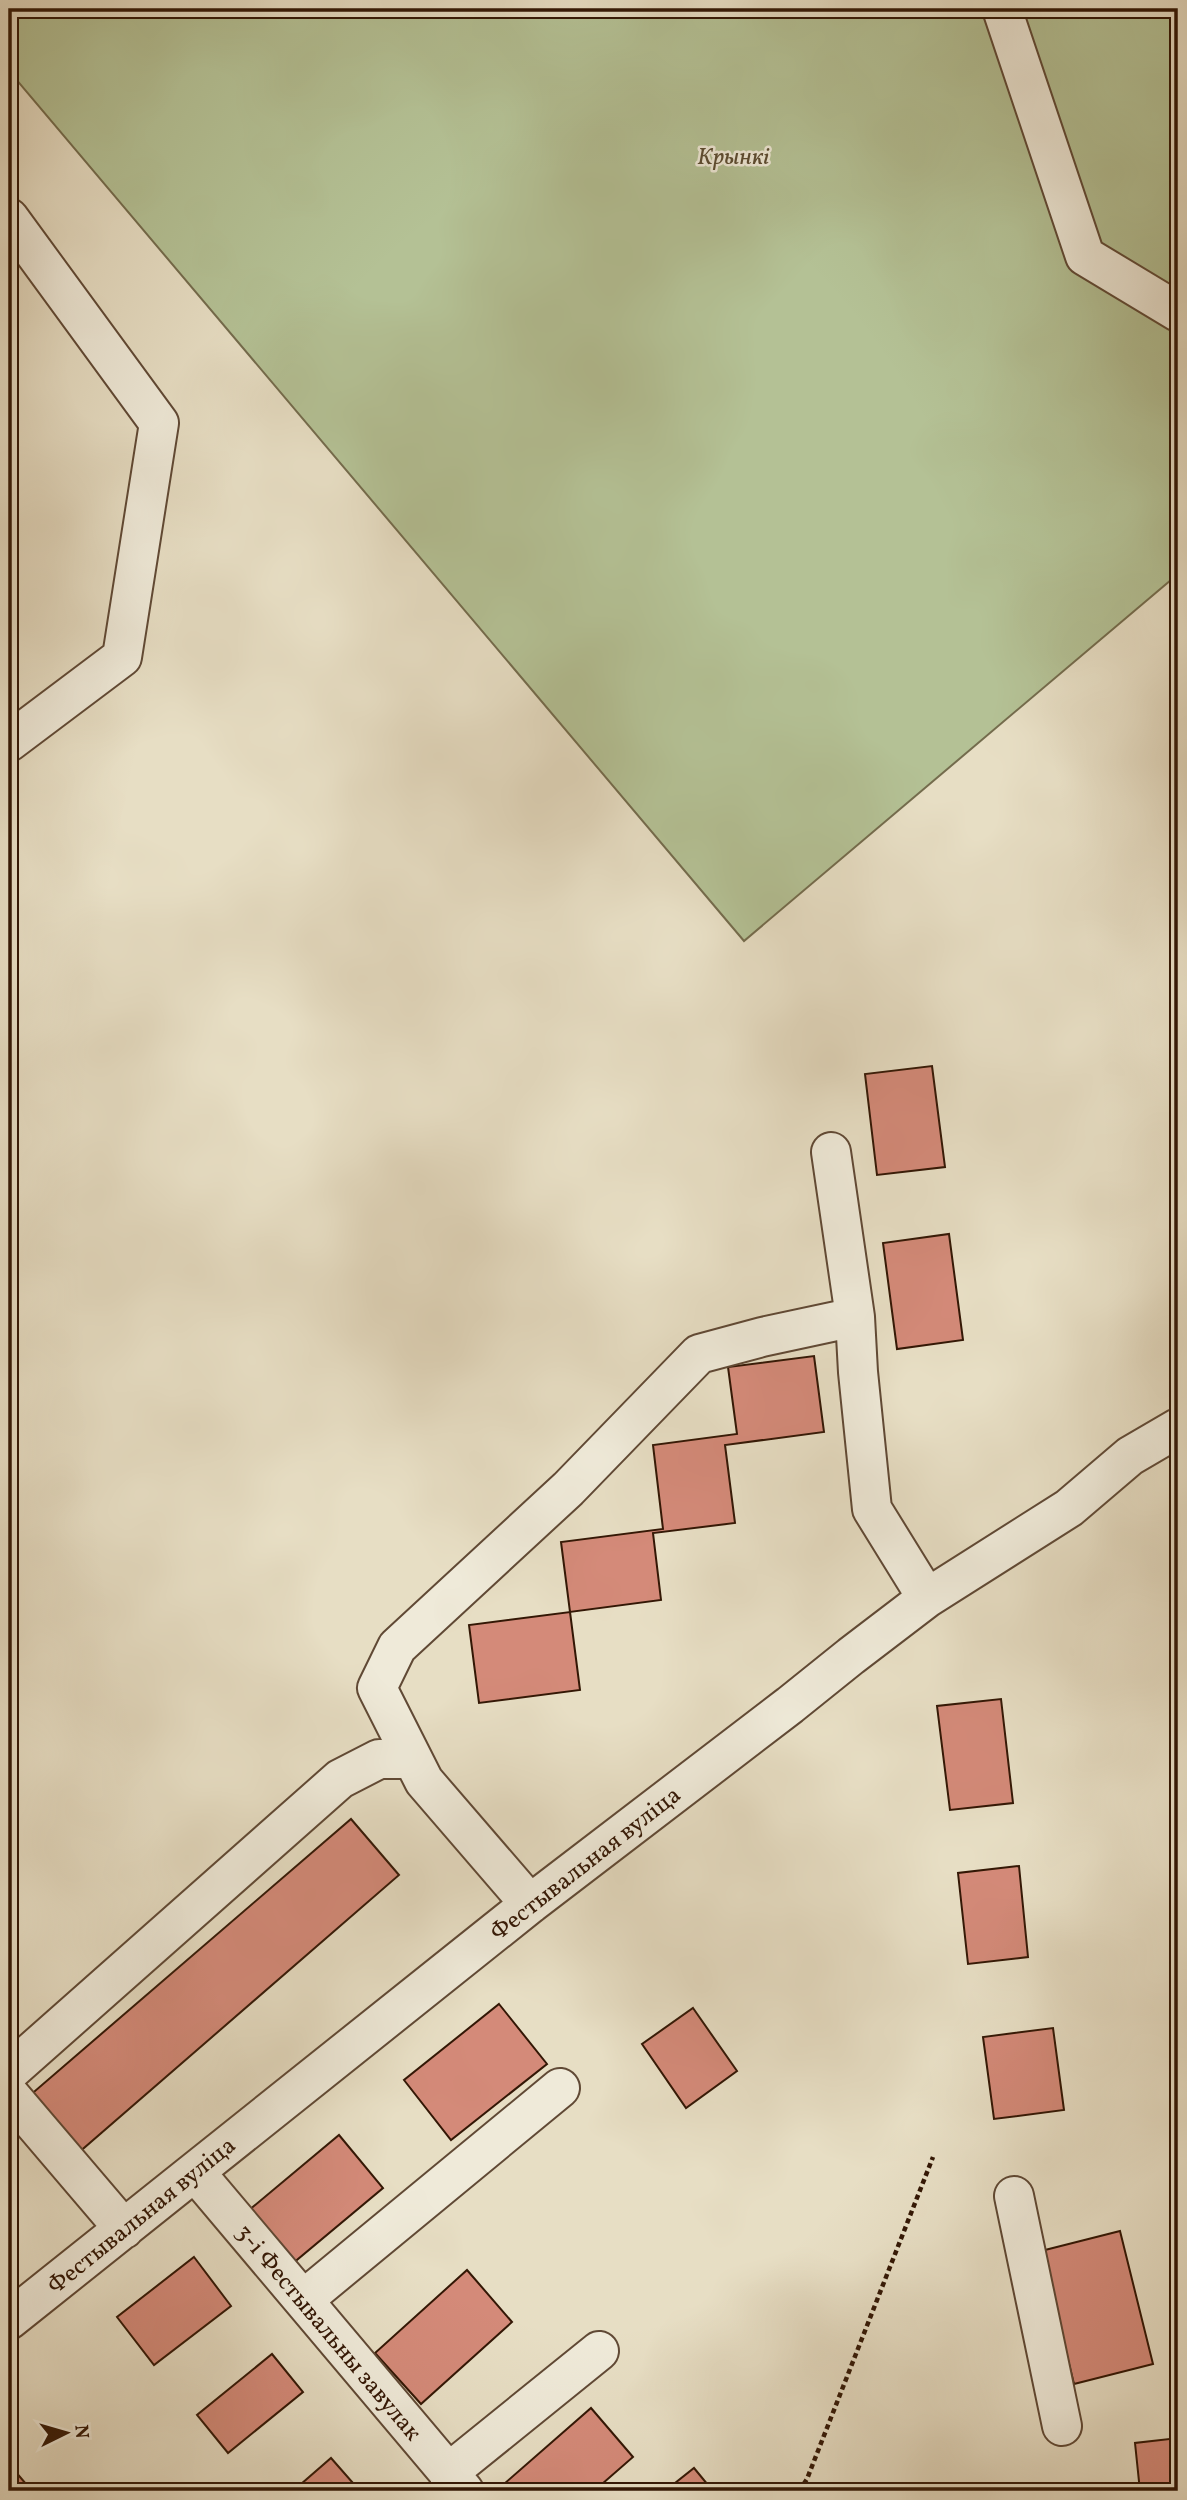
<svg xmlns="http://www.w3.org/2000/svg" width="1187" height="2500" viewBox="0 0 1187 2500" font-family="Vollkorn,serif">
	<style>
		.green { fill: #b4c195; stroke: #746c4d; stroke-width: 2 }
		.building { fill: #d48a79; stroke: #331705; stroke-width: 2 }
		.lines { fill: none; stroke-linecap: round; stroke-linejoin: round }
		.minor-casing { stroke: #604935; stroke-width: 42 }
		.path { stroke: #331705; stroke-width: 4.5; stroke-dasharray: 5 3.5; stroke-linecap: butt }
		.minor { stroke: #efead9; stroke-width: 38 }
		.labels { text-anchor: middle; stroke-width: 5; stroke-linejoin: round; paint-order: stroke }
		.park-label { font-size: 24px; font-style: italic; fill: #5a4a30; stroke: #efead9 }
		.street-label { font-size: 24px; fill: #331705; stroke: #efead9 }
	</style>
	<rect width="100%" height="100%" fill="#e7dec4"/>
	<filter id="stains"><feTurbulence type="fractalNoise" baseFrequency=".00286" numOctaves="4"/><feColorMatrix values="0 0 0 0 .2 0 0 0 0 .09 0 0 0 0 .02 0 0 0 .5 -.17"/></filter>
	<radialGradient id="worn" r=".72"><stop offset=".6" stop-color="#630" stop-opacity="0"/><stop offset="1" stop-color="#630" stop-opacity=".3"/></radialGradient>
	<path class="green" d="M 9,9 L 1178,9 L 1178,574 L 744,941 L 9,71 Z"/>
	<path class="building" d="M 932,1066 L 945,1167 L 877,1175 L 865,1074 Z
		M 949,1234 L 963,1340 L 897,1349 L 883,1243 Z
		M 814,1356 L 824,1432 L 725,1445 L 735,1523 L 653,1533 L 661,1600 L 570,1612 L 561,1542 L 663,1529 L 653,1445 L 737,1434 L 728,1367 Z
		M 570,1612 L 580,1690 L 479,1703 L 469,1625 Z
		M 1001,1699 L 1013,1803 L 950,1810 L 937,1706 Z
		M 351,1819 L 399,1875 L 77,2154 L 28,2097 Z
		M 1019,1866 L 1028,1957 L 968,1964 L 958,1873 Z
		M 499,2004 L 547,2064 L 451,2140 L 404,2080 Z
		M 693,2008 L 737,2071 L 686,2108 L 642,2044 Z
		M 1053,2028 L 1064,2110 L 994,2119 L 983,2037 Z
		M 339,2135 L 383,2188 L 292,2264 L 248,2211 Z
		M 1120,2231 L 1153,2364 L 1074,2384 L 1041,2251 Z
		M 194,2257 L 231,2306 L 154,2365 L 117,2317 Z
		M 467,2270 L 512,2322 L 421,2404 L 375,2353 Z
		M 272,2354 L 303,2392 L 228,2453 L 197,2415 Z
		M 591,2408 L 633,2457 L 594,2491 L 496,2491 Z
		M 1178,2438 L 1178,2491 L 1140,2491 L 1135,2443 Z
		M 331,2458 L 360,2491 L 293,2491 Z
		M 9,2464 L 32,2491 L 9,2491 Z
		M 694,2468 L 713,2491 L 665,2491 Z"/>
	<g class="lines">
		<defs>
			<path id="minor" d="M 1002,9 L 1085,256 L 1178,312
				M 9,218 L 159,423 L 122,657 L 9,742
				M 831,1152 L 855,1317
				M 530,1904 L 424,1781 L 377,1688 L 397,1647 L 568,1489 L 699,1354 L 762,1337 L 855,1317 L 858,1372 L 872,1509 L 927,1598
				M 9,2072 L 340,1779 L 379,1759 L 412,1759
				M 9,2094 L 124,2229
				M 195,2172 L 464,2491
				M 1014,2196 L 1062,2426
				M 303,2300 L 560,2088
				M 9,2320 L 530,1904 L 790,1705 L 851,1656 L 927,1598 L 1069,1508 L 1130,1456 L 1178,1428
				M 448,2473 L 599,2351"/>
		</defs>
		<use href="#minor" class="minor-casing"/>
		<path class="path" d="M 799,2491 L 807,2479 L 933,2157"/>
		<use href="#minor" class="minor"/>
	</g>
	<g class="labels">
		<g class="park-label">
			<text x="733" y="164">Крынкі</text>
		</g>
		<g class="street-label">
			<text transform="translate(585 1863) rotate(-38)" y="8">Фестывальная вуліца</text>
			<text transform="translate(141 2215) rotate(-39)" y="8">Фестывальная вуліца</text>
			<text transform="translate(329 2332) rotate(50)" y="8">3-і Фестывальны завулак</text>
		</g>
	</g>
	<rect width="1187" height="2500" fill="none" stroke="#e7dec4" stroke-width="35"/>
	<rect x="10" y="10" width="1166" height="2479" fill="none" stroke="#331705" stroke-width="3.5"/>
	<rect x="18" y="18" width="1152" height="2465" fill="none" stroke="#331705" stroke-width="2"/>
	<g transform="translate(66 2433) rotate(85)" stroke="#efead9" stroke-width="5" paint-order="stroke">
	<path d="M0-5L12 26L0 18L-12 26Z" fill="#331705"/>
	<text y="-10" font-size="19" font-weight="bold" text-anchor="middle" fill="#331705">N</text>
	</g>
	<rect width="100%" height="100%" filter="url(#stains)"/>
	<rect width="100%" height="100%" fill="url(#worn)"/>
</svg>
